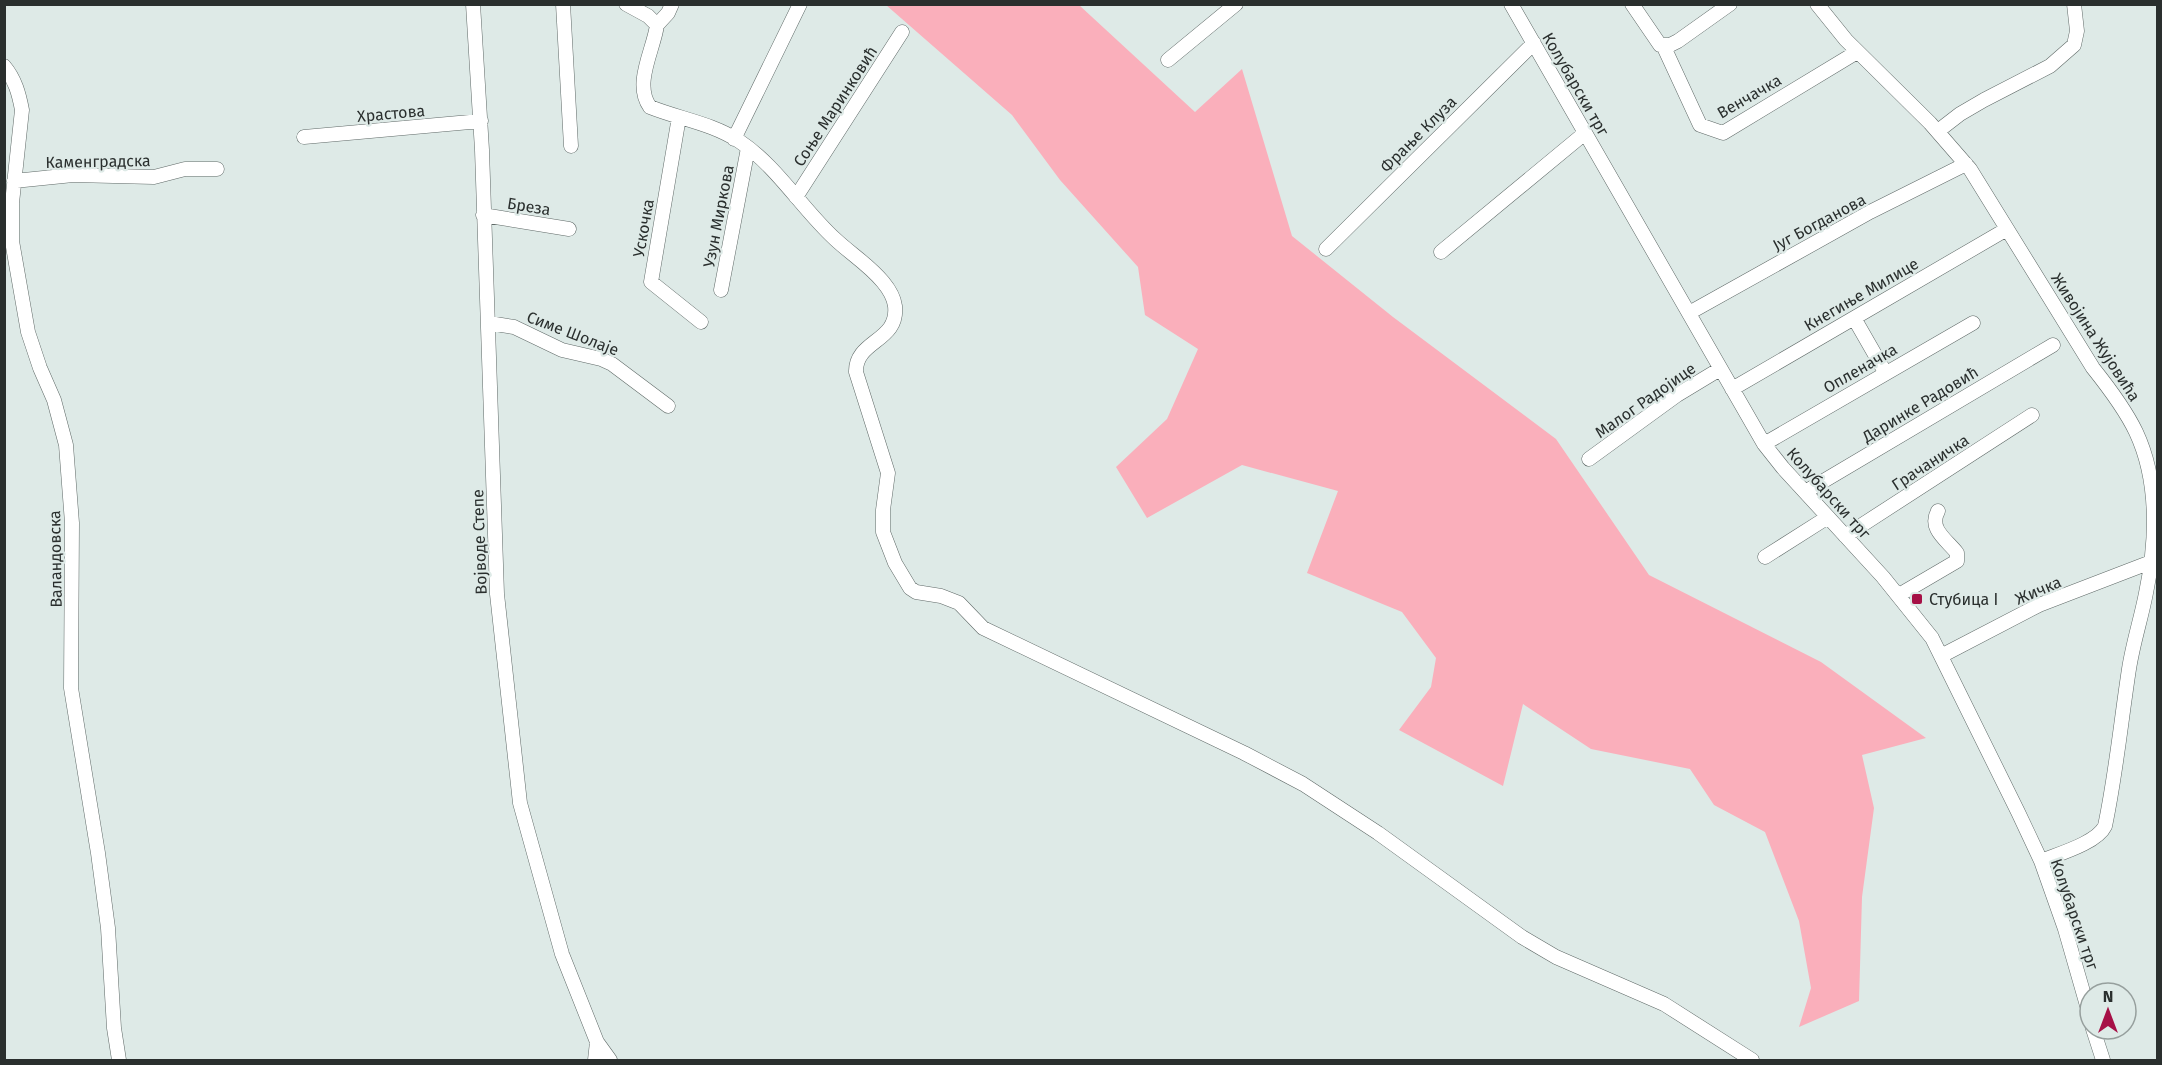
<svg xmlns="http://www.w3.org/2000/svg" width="2162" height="1065" viewBox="0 0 2162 1065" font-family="'Fira Sans',sans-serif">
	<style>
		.green { fill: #faafbb }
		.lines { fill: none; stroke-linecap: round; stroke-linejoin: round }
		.minor-casing { stroke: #5f6967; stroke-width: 15 }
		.minor { stroke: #fff; stroke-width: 14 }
		.poi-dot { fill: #a61046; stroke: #deeae7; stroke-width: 2 }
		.labels { text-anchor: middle; stroke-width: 4.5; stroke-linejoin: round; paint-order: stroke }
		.street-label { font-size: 16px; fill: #2a2f2e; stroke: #deeae7 }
		.poi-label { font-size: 16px; fill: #2a2f2e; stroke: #deeae7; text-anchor: start }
	</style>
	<rect width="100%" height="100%" fill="#deeae7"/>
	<path class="green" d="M 886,5 L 1079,5 L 1195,112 L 1242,69 L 1292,236 L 1393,317 L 1556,439 L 1649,575 L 1821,662 L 1926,738 L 1862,755 L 1874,808 L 1862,897 L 1859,1001 L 1799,1027 L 1811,988 L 1799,921 L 1765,832 L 1714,805 L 1690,769 L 1591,749 L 1523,704 L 1503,786 L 1399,730 L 1431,687 L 1436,658 L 1402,612 L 1307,573 L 1338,491 L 1242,465 L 1147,518 L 1116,467 L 1167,419 L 1198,349 L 1145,315 L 1138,267 L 1060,180 L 1012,115 Z"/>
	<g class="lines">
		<defs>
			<path id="minor" d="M 473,4 L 482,150 L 497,594 L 520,803 L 562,954 L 597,1042 L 610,1060
				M 563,4 L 571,146
				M 626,4 L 648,16 L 657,25 C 654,49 633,84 650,107 C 680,119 711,123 739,141 C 777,166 802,209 835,239 C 851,254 869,265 883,282 C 888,288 894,298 895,306 C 899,342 855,340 856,372 L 888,473 L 883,510 L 883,532 L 895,563 L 910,588 L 916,592 L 941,596 L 959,603 L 983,628 L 1244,753 L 1303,784 L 1378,833 L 1522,937 L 1556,957 L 1664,1004 L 1752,1060
				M 1511,4 L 1764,444 L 1783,468 L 1883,577 L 1932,638 L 2018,812 L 2041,861 L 2065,929 L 2090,1016
				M 1632,4 L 1660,45 L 1670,45 L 1678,41 L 1730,4
				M 1817,4 L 1846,40 L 1930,123 L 1970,169 L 2093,368 C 2109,388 2125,409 2136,432 C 2159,481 2157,541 2146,593 C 2141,619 2133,643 2129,669 C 2121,721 2116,774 2105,826 C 2097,843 2058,854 2041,861
				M 657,25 L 668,13 L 672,4
				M 1663,45 L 1700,125 L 1723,133 L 1857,52
				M 1168,60 L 1236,4
				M 4,66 C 15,79 19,94 22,110 L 12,203 L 12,241 L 28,332 L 40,368 L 54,400 L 66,445 L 72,523 L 71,688 L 98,853 L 108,928 L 114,1028 L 119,1060
				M 679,117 L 651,282 L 701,322
				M 1938,131 L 1960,114 L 1984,100 L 2050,66 L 2074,45 L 2077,31 L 2074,4
				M 304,137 L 481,121
				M 734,139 L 800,4
				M 14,181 L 73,175 L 154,177 L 185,169 L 217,169
				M 796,197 L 902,32
				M 483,215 L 569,229
				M 1326,249 L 1534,43
				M 1441,252 L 1585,133
				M 721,290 L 748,148
				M 1689,313 L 1870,212 L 1966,164
				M 1854,318 L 1885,372
				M 489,323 L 514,327 L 562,350 L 601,359 L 612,364 L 668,406
				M 1732,389 L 2007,229
				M 1764,444 L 1973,323
				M 1589,459 L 1677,395 L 1720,369
				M 1805,492 L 2053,345
				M 1845,536 L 2032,415
				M 1765,557 L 1828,517
				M 1899,595 L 1957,561 L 1957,553 C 1947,540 1928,529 1938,511
				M 1941,656 L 2039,605 L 2151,562
				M 2093,1029 L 2103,1060
				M 595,1060 L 597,1042"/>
		</defs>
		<use href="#minor" class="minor-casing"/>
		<use href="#minor" class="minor"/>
	</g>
	<rect class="poi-dot" x="1911" y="593" width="12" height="12" rx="3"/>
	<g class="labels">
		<g class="street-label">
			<text transform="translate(1576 84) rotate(60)" y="6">Колубарски трг</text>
			<text transform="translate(1749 96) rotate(-30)" y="6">Венчачка</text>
			<text transform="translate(835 106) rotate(-57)" y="6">Соње Маринковић</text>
			<text transform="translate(391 113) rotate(-5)" y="6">Храстова</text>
			<text transform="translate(1418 134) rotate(-45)" y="6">Фрање Клуза</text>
			<text transform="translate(98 161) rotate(-1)" y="6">Каменградска</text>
			<text transform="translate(529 206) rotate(9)" y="6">Бреза</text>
			<text transform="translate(718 216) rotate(-79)" y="6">Узун Миркова</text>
			<text transform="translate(1819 222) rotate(-28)" y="6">Југ Богданова</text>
			<text transform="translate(643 228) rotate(-80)" y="6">Ускочка</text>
			<text transform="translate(1861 294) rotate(-30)" y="6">Кнегиње Милице</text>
			<text transform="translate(573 333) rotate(21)" y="6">Симе Шолаје</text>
			<text transform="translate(2096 337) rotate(57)" y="6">Живојина Жујовића</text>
			<text transform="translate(1860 368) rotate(-30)" y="6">Опленачка</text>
			<text transform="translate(1645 400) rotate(-35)" y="6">Малог Радојице</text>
			<text transform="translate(1920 404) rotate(-31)" y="6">Даринке Радовић</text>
			<text transform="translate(1930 462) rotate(-33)" y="6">Грачаничка</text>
			<text transform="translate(1829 493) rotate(48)" y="6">Колубарски трг</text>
			<text transform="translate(479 542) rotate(-92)" y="6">Војводе Степе</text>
			<text transform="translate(55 559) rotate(-91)" y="6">Валандовска</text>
			<text transform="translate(2038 590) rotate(-23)" y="6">Жичка</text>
			<text transform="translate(2075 914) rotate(71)" y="6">Колубарски трг</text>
		</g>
		<g class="poi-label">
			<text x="1929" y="605">Стубица I</text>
		</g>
	</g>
	<rect width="2162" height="1065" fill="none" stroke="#2a2f2e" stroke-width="12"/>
	<g transform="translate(2108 1011)"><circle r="28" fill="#deeae7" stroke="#969f9d" stroke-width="1.5"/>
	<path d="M0-4.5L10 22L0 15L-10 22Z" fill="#a61046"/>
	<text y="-9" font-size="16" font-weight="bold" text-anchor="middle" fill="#2a2f2e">N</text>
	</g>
</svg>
